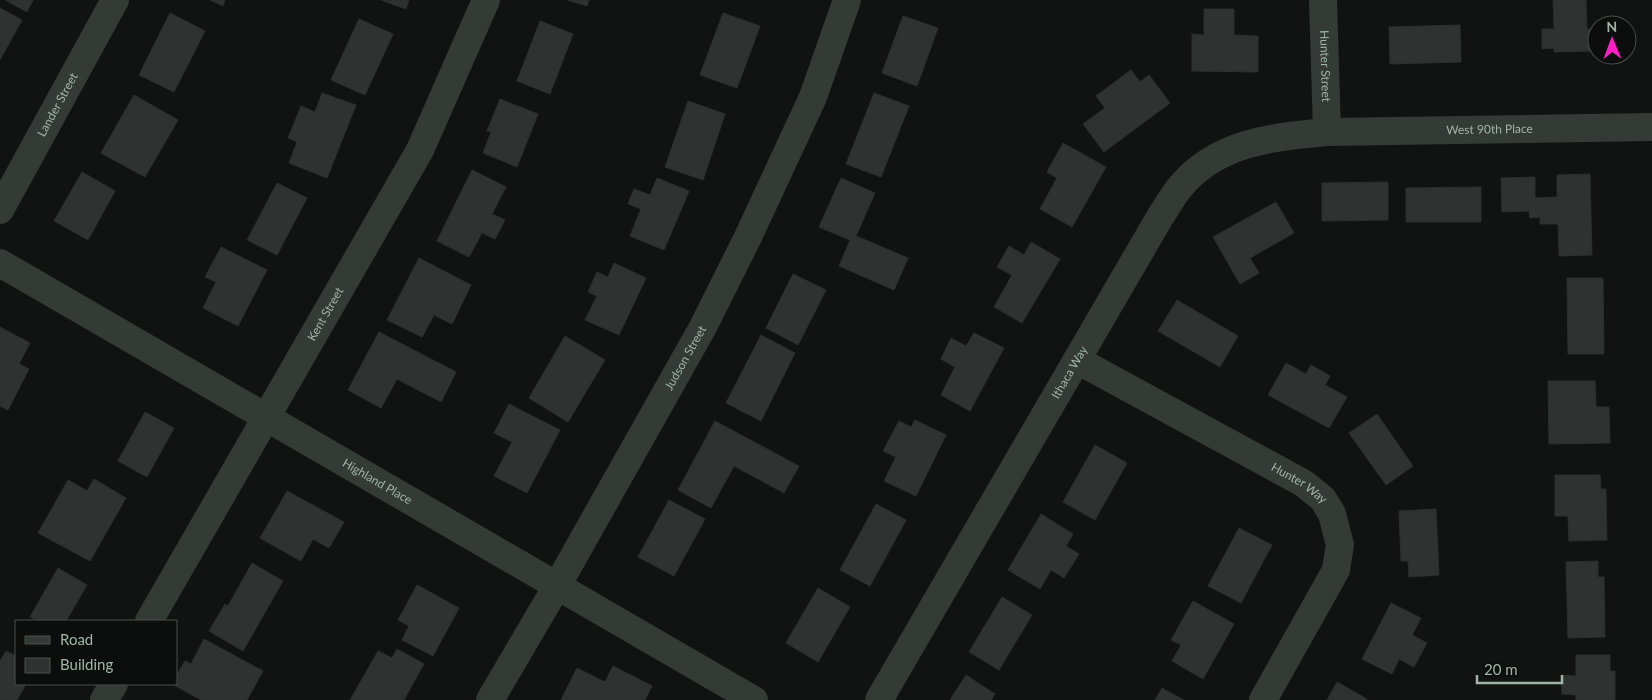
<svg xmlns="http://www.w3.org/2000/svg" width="1652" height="700" viewBox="0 0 1652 700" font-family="Lato,sans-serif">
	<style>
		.building { fill: #2e3230; stroke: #2b2f2d }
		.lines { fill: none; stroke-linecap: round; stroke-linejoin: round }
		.minor { stroke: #343a36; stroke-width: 28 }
		.labels { text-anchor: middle; stroke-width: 5; stroke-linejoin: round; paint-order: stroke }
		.street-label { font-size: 12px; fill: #a1b5a6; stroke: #0c0e0d }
	</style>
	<rect width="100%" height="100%" fill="#111312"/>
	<path class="building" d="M 5,0 L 33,0 L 27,12 Z
		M 210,0 L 225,0 L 223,6 Z
		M 381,0 L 409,0 L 406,9 Z
		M 567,0 L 589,0 L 587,6 Z
		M 1553,0 L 1586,0 L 1587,29 L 1595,29 L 1595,51 L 1554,52 L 1554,48 L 1542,49 L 1542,29 L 1554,29 Z
		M 0,8 L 22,20 L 0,60 Z
		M 1204,9 L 1234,9 L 1234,35 L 1258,36 L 1258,72 L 1192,71 L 1192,34 L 1204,35 Z
		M 170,13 L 205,31 L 174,92 L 139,75 Z
		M 723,13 L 760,26 L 737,88 L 700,75 Z
		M 903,16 L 938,28 L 917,86 L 882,73 Z
		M 359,19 L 393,34 L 365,95 L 331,80 Z
		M 540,21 L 573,34 L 550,94 L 517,81 Z
		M 1460,25 L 1461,62 L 1390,64 L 1389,27 Z
		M 1131,70 L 1140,82 L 1149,75 L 1170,103 L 1104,152 L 1083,124 L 1105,108 L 1096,96 Z
		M 322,93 L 356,105 L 327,178 L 289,163 L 297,142 L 288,138 L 301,106 L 315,112 Z
		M 874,93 L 909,106 L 881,177 L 846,164 Z
		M 134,95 L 178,120 L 145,177 L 101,153 Z
		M 500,99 L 538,114 L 517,167 L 483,153 L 491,132 L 487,131 Z
		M 688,101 L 725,114 L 703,180 L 665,167 Z
		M 1063,143 L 1106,167 L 1072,227 L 1040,209 L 1057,178 L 1047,172 Z
		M 472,170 L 506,187 L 492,214 L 505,220 L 495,239 L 482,233 L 469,257 L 437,241 Z
		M 82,172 L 115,191 L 88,240 L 54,221 Z
		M 1590,174 L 1592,255 L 1559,256 L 1558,224 L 1540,224 L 1540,217 L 1530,218 L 1529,211 L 1502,212 L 1501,178 L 1535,177 L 1535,198 L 1557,197 L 1557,175 Z
		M 657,178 L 689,191 L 664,250 L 630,236 L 641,209 L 628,204 L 634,189 L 650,195 Z
		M 841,178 L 875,193 L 856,236 L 908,258 L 894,290 L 839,266 L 850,240 L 819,227 Z
		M 1388,182 L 1388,220 L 1322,221 L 1322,183 Z
		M 277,183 L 307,198 L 277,255 L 247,240 Z
		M 1481,187 L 1481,222 L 1406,222 L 1406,188 Z
		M 1276,202 L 1294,233 L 1250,258 L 1259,273 L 1240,284 L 1213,237 Z
		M 1031,242 L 1060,259 L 1022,323 L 994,307 L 1012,275 L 997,267 L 1009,246 L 1024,255 Z
		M 221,247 L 267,270 L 238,326 L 203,308 L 216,282 L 205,277 Z
		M 419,258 L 471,285 L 452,324 L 434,315 L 422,337 L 387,320 Z
		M 614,263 L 646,278 L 619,335 L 585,320 L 597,296 L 588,292 L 597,272 L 608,277 Z
		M 793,274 L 826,290 L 798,345 L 766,328 Z
		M 1567,278 L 1603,278 L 1604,354 L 1568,354 Z
		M 1177,300 L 1238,336 L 1220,367 L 1158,331 Z
		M 0,327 L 30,343 L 19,364 L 29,369 L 8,410 L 0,406 Z
		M 379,332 L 456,372 L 441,402 L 397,379 L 381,408 L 348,390 Z
		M 974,333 L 1004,348 L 970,411 L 941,395 L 955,367 L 941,359 L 951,338 L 966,346 Z
		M 761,335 L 795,353 L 761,421 L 726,403 Z
		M 565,336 L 605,360 L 568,422 L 529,398 Z
		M 1286,363 L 1306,374 L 1311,365 L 1330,376 L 1325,385 L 1347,397 L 1329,428 L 1268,395 Z
		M 1548,381 L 1595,381 L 1596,407 L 1609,407 L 1610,443 L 1549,444 Z
		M 509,404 L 560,430 L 527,493 L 494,476 L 512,442 L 494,433 Z
		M 145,412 L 174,428 L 147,477 L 118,461 Z
		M 1377,414 L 1413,466 L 1386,485 L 1349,433 Z
		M 915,420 L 946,435 L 916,496 L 884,481 L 896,457 L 883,451 L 899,421 L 911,427 Z
		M 715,421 L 799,466 L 784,493 L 734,466 L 711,508 L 678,490 Z
		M 1095,445 L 1127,463 L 1095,520 L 1063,502 Z
		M 1555,475 L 1600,475 L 1601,489 L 1606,489 L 1607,540 L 1569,541 L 1568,516 L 1555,516 Z
		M 94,479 L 126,498 L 90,561 L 38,533 L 68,480 L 87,491 Z
		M 287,491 L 344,522 L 329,548 L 313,539 L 301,561 L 260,538 Z
		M 669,500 L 705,519 L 674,576 L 638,557 Z
		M 876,504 L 906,520 L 870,586 L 840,570 Z
		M 1436,509 L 1439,575 L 1409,577 L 1408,561 L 1401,561 L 1399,511 Z
		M 1041,514 L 1073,534 L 1066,546 L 1079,554 L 1064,578 L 1051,570 L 1040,589 L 1008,570 Z
		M 1239,528 L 1272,545 L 1241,603 L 1208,586 Z
		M 1598,561 L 1598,577 L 1604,577 L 1605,637 L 1568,638 L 1566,562 Z
		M 252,563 L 283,581 L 243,651 L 209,631 L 225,604 L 228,606 Z
		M 58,568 L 87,585 L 66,621 L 38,621 L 30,617 Z
		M 417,585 L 459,608 L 433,656 L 402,640 L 409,626 L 398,620 Z
		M 818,588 L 850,607 L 818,662 L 786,643 Z
		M 1002,597 L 1032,615 L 999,670 L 969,652 Z
		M 1193,601 L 1234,624 L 1203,679 L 1172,661 L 1181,645 L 1171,640 Z
		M 1391,603 L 1421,618 L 1412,635 L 1427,643 L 1414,667 L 1399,659 L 1392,674 L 1362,659 Z
		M 204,639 L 263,671 L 247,700 L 201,700 L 172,684 L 176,684 L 176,676 L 185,661 L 191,664 Z
		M 397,649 L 424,664 L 404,700 L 350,700 L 378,651 L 392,658 Z
		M 6,651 L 16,656 L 16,684 L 26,684 L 17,700 L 0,700 L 0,661 Z
		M 1576,655 L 1610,655 L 1610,671 L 1615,671 L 1615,700 L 1576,700 L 1576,695 L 1562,694 L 1561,675 L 1576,676 Z
		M 613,666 L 652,686 L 645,700 L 561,700 L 577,668 L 605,682 Z
		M 966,675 L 995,694 L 991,700 L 950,700 Z
		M 1337,682 L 1367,699 L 1367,700 L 1327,700 Z
		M 1162,688 L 1184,700 L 1155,700 Z"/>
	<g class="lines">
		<g class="minor">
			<path id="s1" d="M 1323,0 L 1327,132"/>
			<path id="s2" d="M 0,210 L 115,0"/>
			<path id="s3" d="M 0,263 L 754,700"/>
			<path id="s4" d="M 1077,360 L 1303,483 L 1323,499 L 1332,514 L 1340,545 L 1336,570 L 1263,700"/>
			<path id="s5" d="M 149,621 L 420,150 L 486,0"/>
			<path d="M 104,700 L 114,684"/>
			<path id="s6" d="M 490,700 L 557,586 L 703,327 L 748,237 L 813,97 L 847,0"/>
			<path id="s7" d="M 879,700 L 1160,217 C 1167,207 1173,195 1181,186 C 1218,142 1273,137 1327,132 L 1652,127"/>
		</g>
	</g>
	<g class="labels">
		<g class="street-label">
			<text dy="4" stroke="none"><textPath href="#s1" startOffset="66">Hunter Street</textPath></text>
			<text dy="4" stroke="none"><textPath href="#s2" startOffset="120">Lander Street</textPath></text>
			<text dy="4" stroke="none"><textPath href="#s7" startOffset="919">West 90th Place</textPath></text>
			<text dy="4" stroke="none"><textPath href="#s5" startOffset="354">Kent Street</textPath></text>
			<text dy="4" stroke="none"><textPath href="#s6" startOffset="394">Judson Street</textPath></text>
			<text dy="4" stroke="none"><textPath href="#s7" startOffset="379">Ithaca Way</textPath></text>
			<text dy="4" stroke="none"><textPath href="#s3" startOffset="436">Highland Place</textPath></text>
			<text dy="4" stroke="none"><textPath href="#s4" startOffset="254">Hunter Way</textPath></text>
		</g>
	</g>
	<rect x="15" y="620" width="162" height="65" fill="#0c0e0d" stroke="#48514a"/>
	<rect x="25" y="636" width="25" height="8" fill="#343a36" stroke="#48514a"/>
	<text x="60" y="645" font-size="15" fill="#a1b5a6">Road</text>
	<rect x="25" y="658" width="25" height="15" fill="#2e3230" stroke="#48514a"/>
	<text x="60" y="670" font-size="15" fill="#a1b5a6">Building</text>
	<g transform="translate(1612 40) rotate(359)"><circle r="24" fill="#0c0e0d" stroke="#48514a"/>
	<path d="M0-4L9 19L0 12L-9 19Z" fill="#ff1dc7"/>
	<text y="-8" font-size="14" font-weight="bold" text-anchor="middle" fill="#a1b5a6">N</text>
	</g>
	<path d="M1477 675v8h85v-8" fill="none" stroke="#a1b5a6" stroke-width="2.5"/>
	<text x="1484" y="675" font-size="15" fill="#a1b5a6" stroke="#0c0e0d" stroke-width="4" paint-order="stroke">20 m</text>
</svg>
